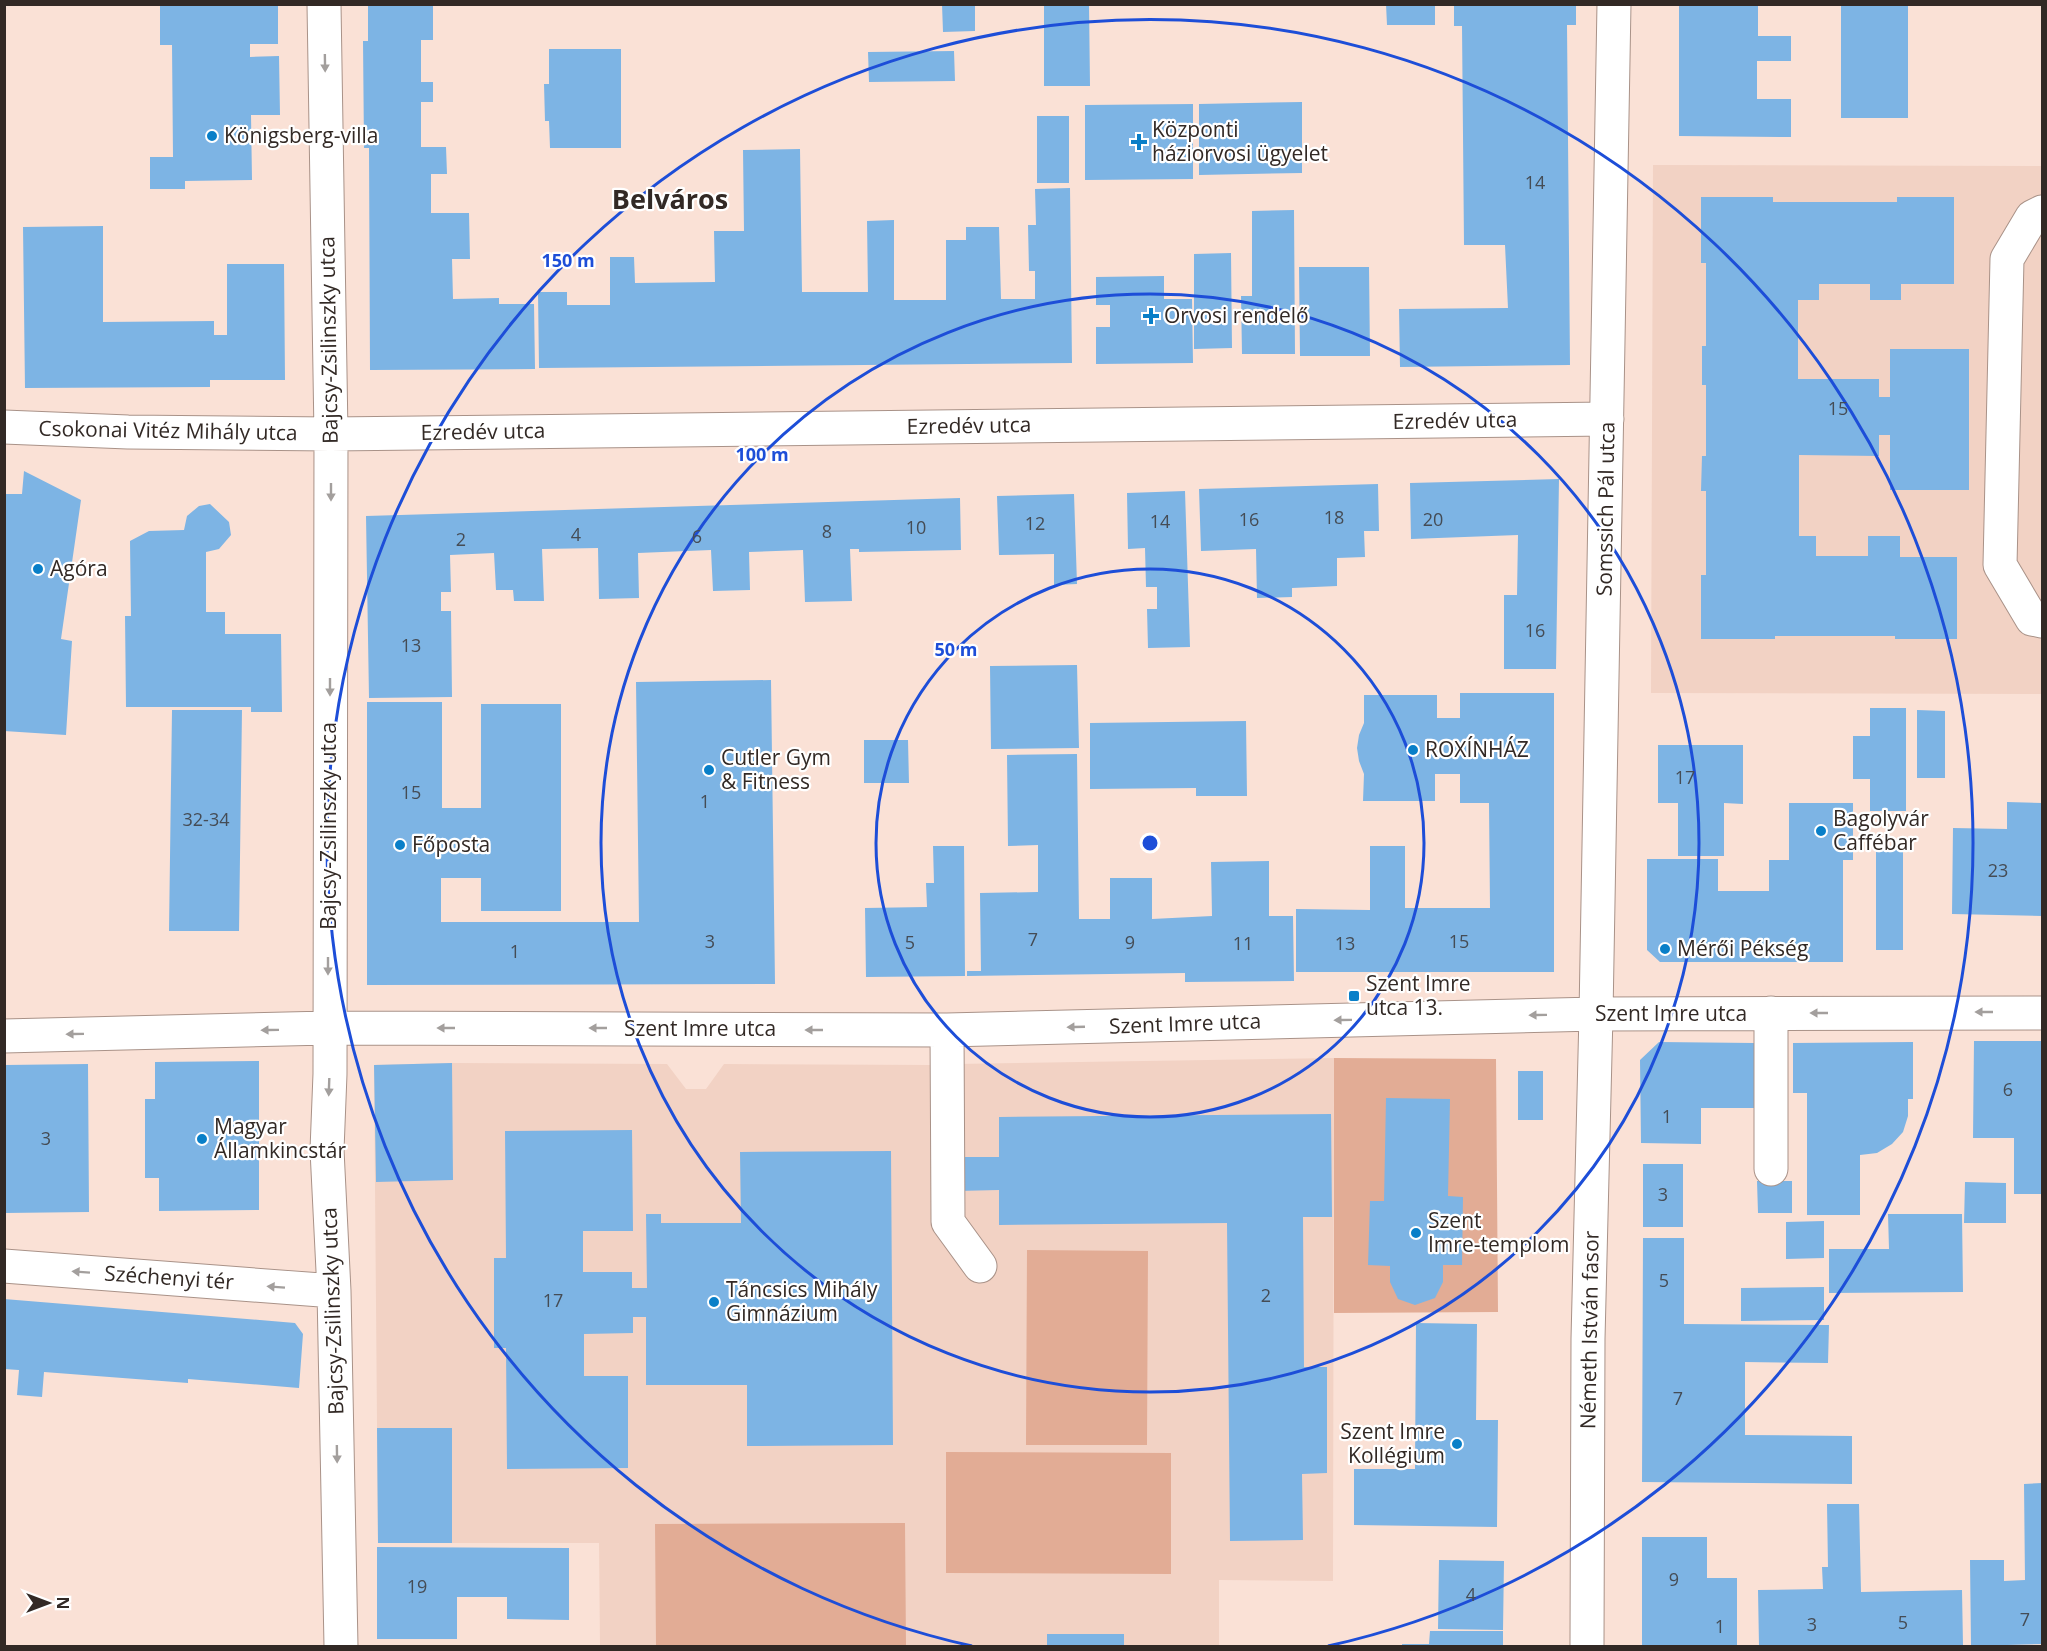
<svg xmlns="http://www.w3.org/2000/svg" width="2047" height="1651" viewBox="0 0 2047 1651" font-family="'Open Sans',sans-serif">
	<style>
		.built { fill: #f2d2c4 }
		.green { fill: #e2ac95 }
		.building { fill: #7db4e4 }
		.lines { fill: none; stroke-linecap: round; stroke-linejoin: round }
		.minor-casing { stroke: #a99288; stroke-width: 35 }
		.minor { stroke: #fff; stroke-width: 33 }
		.oneway { fill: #a39f9d }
		.ring { fill: none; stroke: #1d4ed8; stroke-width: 3 }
		.poi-dot { fill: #097fc8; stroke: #fff; stroke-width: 2 }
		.labels { text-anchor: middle; stroke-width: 4.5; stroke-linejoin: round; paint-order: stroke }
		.number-label { font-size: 18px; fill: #454c55 }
		.poi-label { font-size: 21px; fill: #322925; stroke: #fff; text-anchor: start }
		.street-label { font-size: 21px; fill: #322925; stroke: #fff }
		.district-label { font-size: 27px; font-weight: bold; fill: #322925; stroke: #fff }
		.centre { fill: #1d4ed8; stroke: #fff; stroke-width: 3 }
		.ring-label { font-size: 18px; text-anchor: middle; font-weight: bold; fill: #1d4ed8; stroke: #fff; stroke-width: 4.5; stroke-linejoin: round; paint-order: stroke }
	</style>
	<rect width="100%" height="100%" fill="#fae1d6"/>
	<path class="built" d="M 1653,165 L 2042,166 L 2042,694 L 1651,693 Z
		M 1334,1058 L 1333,1581 L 1219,1580 L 1219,1646 L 600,1646 L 599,1543 L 378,1543 L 374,1065 L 452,1063 L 667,1064 L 686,1089 L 706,1089 L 724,1064 L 930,1065 L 931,1149 L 955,1064 Z"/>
	<path class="green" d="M 1334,1058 L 1496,1059 L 1498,1312 L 1334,1313 Z
		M 1027,1250 L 1148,1251 L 1147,1445 L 1026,1445 Z
		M 946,1452 L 1171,1453 L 1171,1574 L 946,1573 Z
		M 905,1523 L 906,1646 L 656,1646 L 655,1524 Z"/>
	<path class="building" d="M 160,4 L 278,4 L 278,44 L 250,44 L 250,57 L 279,56 L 280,115 L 251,115 L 252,180 L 185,181 L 185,189 L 150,189 L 150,157 L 173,157 L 172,45 L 160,45 Z
		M 368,4 L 433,4 L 433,40 L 421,40 L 421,82 L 433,82 L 433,102 L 421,102 L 421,147 L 446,147 L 447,174 L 431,174 L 431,213 L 469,213 L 470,259 L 452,259 L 453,299 L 499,298 L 499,304 L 534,304 L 535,369 L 370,370 L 369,148 L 364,148 L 363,41 L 368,41 Z
		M 942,4 L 975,4 L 975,31 L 943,32 Z
		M 1044,4 L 1089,4 L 1090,86 L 1044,86 Z
		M 1386,4 L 1435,4 L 1435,25 L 1387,25 Z
		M 1454,4 L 1576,4 L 1576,25 L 1567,25 L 1570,365 L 1400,367 L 1399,309 L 1508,308 L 1505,245 L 1464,245 L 1462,26 L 1454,26 Z
		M 1841,4 L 1908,4 L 1908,118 L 1841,118 Z
		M 1679,5 L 1758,5 L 1758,36 L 1791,36 L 1791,61 L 1757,61 L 1757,99 L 1791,99 L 1791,137 L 1679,136 Z
		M 549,49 L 621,49 L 621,148 L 550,148 L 549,121 L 545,121 L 544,84 L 549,84 Z
		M 954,51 L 955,81 L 869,82 L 868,52 Z
		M 1302,102 L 1302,173 L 1199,175 L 1199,104 Z
		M 1193,104 L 1193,179 L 1085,180 L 1085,105 Z
		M 1037,116 L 1069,116 L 1069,183 L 1037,183 Z
		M 800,149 L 802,292 L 868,292 L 867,221 L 894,220 L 894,300 L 946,300 L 946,240 L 966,240 L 966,227 L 999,227 L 1001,299 L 1035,299 L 1035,271 L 1029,271 L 1028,225 L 1036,225 L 1035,189 L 1070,188 L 1072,363 L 539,368 L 538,292 L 567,292 L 567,305 L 610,305 L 610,257 L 634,257 L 635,283 L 715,282 L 714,231 L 744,231 L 743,150 Z
		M 1701,197 L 1773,197 L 1773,202 L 1897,202 L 1897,197 L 1954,197 L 1954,284 L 1901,284 L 1901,300 L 1870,300 L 1870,284 L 1819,284 L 1819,300 L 1798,300 L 1798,379 L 1879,379 L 1879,397 L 1890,397 L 1890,349 L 1969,349 L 1969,490 L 1890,490 L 1890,435 L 1879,435 L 1879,456 L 1799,455 L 1799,536 L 1816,536 L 1816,556 L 1868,556 L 1868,536 L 1900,536 L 1900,557 L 1957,557 L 1957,639 L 1895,639 L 1895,636 L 1775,636 L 1775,639 L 1701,639 L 1701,575 L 1706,575 L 1706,491 L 1701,491 L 1702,456 L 1706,456 L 1706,385 L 1702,385 L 1702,346 L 1706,346 L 1706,263 L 1701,263 Z
		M 1294,210 L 1295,354 L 1242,354 L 1241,296 L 1252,296 L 1252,211 Z
		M 103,226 L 103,322 L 214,321 L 214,335 L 227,335 L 227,264 L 284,264 L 285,380 L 210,380 L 210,387 L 25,388 L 23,227 Z
		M 1231,253 L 1232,348 L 1194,349 L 1194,254 Z
		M 1299,267 L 1369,267 L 1370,356 L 1300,356 Z
		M 1164,276 L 1164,299 L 1192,299 L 1193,363 L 1096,364 L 1096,327 L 1110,327 L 1110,305 L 1096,305 L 1096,277 Z
		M 24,471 L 81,500 L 61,639 L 72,641 L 66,735 L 4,731 L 4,494 L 22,494 Z
		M 1559,479 L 1556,669 L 1504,669 L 1504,595 L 1517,595 L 1518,535 L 1411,539 L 1410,483 Z
		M 1378,484 L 1379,531 L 1364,531 L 1365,557 L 1337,558 L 1337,586 L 1292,588 L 1292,597 L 1257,598 L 1256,549 L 1201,551 L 1199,489 Z
		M 1185,491 L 1190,647 L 1148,648 L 1147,609 L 1157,609 L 1157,587 L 1146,587 L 1145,548 L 1128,549 L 1127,493 Z
		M 1074,494 L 1077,584 L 1054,585 L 1054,554 L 999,555 L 997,496 Z
		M 960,498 L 961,550 L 859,552 L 859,549 L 850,549 L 852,601 L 805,602 L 803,550 L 749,552 L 750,590 L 713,591 L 711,550 L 638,553 L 639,598 L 599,599 L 598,548 L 542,549 L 544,601 L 514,601 L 513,590 L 496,590 L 494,553 L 450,555 L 451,592 L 441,592 L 441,611 L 451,611 L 452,697 L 369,698 L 366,516 Z
		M 210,504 L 229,522 L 231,535 L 219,549 L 206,552 L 206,612 L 225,612 L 225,634 L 281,634 L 282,712 L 251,712 L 251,707 L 126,707 L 125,616 L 131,616 L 130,541 L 149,531 L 184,530 L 187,516 L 199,506 Z
		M 1077,665 L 1079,748 L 991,749 L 990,666 Z
		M 771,680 L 775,984 L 367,985 L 367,702 L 442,702 L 442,808 L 481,808 L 481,704 L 561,704 L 561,911 L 481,911 L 481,878 L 441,878 L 441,922 L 639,922 L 636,682 Z
		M 1460,693 L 1554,693 L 1554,972 L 1296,972 L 1296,909 L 1370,910 L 1370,846 L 1405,846 L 1405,908 L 1490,908 L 1489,803 L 1460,803 L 1460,774 L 1435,774 L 1435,801 L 1363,801 L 1364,774 L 1359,761 L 1357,748 L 1359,735 L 1364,723 L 1364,695 L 1437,695 L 1437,718 L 1460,718 Z
		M 1870,708 L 1906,708 L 1906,811 L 1870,811 L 1870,779 L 1853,779 L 1853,736 L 1870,736 Z
		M 172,710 L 242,710 L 239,931 L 169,931 Z
		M 1917,710 L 1945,711 L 1945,778 L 1917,778 Z
		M 1246,721 L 1247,796 L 1196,796 L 1196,788 L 1090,789 L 1090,723 Z
		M 864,740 L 908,740 L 909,783 L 864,783 Z
		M 1658,745 L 1743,745 L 1743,804 L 1724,803 L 1724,856 L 1678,856 L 1678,803 L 1658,803 Z
		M 1077,754 L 1079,919 L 1110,919 L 1110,878 L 1152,878 L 1152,919 L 1212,916 L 1211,862 L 1269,861 L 1269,916 L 1293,916 L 1294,981 L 1185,982 L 1185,973 L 967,976 L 967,971 L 981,971 L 980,893 L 1038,892 L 1038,845 L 1008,846 L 1007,755 Z
		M 2007,802 L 2042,803 L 2042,916 L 1952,914 L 1953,828 L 2007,829 Z
		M 1789,803 L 1853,803 L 1853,860 L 1843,860 L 1843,962 L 1660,962 L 1647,950 L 1647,859 L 1718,859 L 1718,891 L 1769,891 L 1769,860 L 1789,860 Z
		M 933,846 L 964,846 L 965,976 L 866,977 L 865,908 L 927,907 L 926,883 L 934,883 Z
		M 1876,849 L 1903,849 L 1903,950 L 1876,950 Z
		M 1974,1041 L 2042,1041 L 2042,1194 L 2014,1194 L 2014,1138 L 1973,1138 Z
		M 1659,1042 L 1754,1043 L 1754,1108 L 1701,1108 L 1701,1144 L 1641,1143 L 1640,1060 Z
		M 1913,1042 L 1913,1099 L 1908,1099 L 1908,1116 L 1903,1132 L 1892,1144 L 1877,1153 L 1860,1155 L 1860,1215 L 1807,1215 L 1807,1093 L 1793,1093 L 1793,1043 Z
		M 259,1061 L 259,1210 L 159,1211 L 159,1178 L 145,1178 L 145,1099 L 155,1099 L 155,1062 Z
		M 452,1063 L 453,1180 L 376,1182 L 374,1065 Z
		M 88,1064 L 89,1212 L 5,1213 L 5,1065 Z
		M 1518,1071 L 1543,1071 L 1543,1120 L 1518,1120 Z
		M 1386,1098 L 1450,1099 L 1448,1196 L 1463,1197 L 1462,1265 L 1443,1265 L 1443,1282 L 1435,1298 L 1415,1305 L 1398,1299 L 1390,1282 L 1390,1266 L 1368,1265 L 1370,1201 L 1384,1201 Z
		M 1331,1114 L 1332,1217 L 1303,1217 L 1304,1367 L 1327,1367 L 1327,1473 L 1302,1474 L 1303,1540 L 1230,1541 L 1227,1223 L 999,1225 L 999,1190 L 957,1191 L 957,1157 L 999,1157 L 999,1117 Z
		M 632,1130 L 633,1231 L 583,1231 L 583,1272 L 632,1272 L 632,1288 L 647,1288 L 646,1214 L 661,1214 L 661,1223 L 741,1223 L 740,1152 L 891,1151 L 893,1445 L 747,1446 L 747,1385 L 646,1385 L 646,1317 L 633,1317 L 633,1333 L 584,1334 L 584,1376 L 628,1376 L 628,1468 L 507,1469 L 506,1348 L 494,1348 L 494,1258 L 506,1258 L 505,1131 Z
		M 1643,1164 L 1683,1164 L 1683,1227 L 1643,1227 Z
		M 1757,1181 L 1792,1181 L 1792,1213 L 1758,1213 Z
		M 1965,1182 L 2006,1183 L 2006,1223 L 1964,1223 Z
		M 1888,1214 L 1962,1214 L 1963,1292 L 1829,1293 L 1829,1249 L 1889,1249 Z
		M 1824,1221 L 1824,1258 L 1786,1259 L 1786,1222 Z
		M 1643,1238 L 1684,1238 L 1684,1324 L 1829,1325 L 1828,1363 L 1745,1362 L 1745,1435 L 1852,1436 L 1852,1484 L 1642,1482 Z
		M 1824,1287 L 1824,1320 L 1741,1321 L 1741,1288 Z
		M 4,1299 L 295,1323 L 303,1334 L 299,1388 L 188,1379 L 188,1383 L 44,1372 L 42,1397 L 17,1395 L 19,1370 L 4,1369 Z
		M 1416,1323 L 1477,1324 L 1476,1420 L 1498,1420 L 1497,1527 L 1354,1525 L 1354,1469 L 1415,1469 Z
		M 377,1428 L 452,1428 L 452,1543 L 378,1543 Z
		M 2042,1483 L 2042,1644 L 1971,1646 L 1970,1560 L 2004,1560 L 2004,1581 L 2025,1580 L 2024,1484 Z
		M 1827,1504 L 1859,1504 L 1861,1592 L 1962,1590 L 1963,1646 L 1759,1646 L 1758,1590 L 1823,1589 L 1822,1567 L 1828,1567 Z
		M 1642,1537 L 1707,1537 L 1707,1578 L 1737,1578 L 1737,1646 L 1642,1646 Z
		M 377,1547 L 569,1548 L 569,1620 L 507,1619 L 507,1597 L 457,1597 L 457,1639 L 377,1639 Z
		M 1439,1560 L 1504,1561 L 1503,1630 L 1438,1629 Z
		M 1430,1631 L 1503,1631 L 1503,1646 L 1402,1646 L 1402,1644 L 1429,1644 Z
		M 1047,1634 L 1124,1634 L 1124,1646 L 1047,1646 Z"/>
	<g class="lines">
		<defs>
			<path id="minor" d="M 324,4 L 331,434 L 330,1074 L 327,1150 L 334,1291 L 341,1646
				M 2042,212 L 2032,217 L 2007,259 L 2000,565 L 2032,619 L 2042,621
				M 4,427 L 128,432 L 331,434 L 1607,419
				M 947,1030 L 948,1222 L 980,1266
				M 4,1036 L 328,1028 L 947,1030 L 1596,1014 L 2042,1013
				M 1771,1169 L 1771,1013
				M 4,1266 L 334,1291
				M 1587,1646 L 1588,1339 L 1596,1014 L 1614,4"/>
		</defs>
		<use href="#minor" class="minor-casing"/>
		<use href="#minor" class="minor"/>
	</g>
	<defs><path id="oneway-solid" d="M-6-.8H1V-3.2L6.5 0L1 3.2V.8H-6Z" transform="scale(1.5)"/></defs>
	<g class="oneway">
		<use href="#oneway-solid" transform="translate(325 63) rotate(89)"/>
		<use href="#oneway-solid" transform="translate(331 492) rotate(90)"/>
		<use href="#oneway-solid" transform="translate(330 687) rotate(90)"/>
		<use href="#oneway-solid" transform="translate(328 966) rotate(90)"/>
		<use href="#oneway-solid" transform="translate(1984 1012) rotate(-180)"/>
		<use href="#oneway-solid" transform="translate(1819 1013) rotate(180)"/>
		<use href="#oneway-solid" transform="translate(1538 1015) rotate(179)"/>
		<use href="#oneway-solid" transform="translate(1343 1020) rotate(179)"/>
		<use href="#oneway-solid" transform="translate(1076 1027) rotate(178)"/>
		<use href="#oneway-solid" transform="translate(446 1028) rotate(180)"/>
		<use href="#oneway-solid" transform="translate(598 1028) rotate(-180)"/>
		<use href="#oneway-solid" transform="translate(270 1030) rotate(179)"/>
		<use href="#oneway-solid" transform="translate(814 1030) rotate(-180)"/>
		<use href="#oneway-solid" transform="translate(75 1034) rotate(179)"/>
		<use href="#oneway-solid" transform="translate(329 1087) rotate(92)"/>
		<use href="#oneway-solid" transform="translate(81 1272) rotate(-176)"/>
		<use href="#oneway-solid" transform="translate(276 1287) rotate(-176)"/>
		<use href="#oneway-solid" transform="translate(337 1454) rotate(89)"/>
	</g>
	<g class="ring">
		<circle cx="1150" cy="843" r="274"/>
		<circle cx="1150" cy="843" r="549"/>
		<path d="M972 1646A823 823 0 1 1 1328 1646"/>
	</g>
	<g class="poi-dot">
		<circle cx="212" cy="136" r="6"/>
		<path d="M1136 133h6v6h6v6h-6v6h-6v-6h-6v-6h6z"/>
		<path d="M1148 307h6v6h6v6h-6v6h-6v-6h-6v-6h6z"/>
		<circle cx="38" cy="569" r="6"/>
		<circle cx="1413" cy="750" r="6"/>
		<circle cx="709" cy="770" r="6"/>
		<circle cx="1821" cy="831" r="6"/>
		<circle cx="400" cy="845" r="6"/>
		<circle cx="1665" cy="949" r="6"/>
		<rect x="1348" y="990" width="12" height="12" rx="3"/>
		<circle cx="202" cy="1139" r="6"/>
		<circle cx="1416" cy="1233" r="6"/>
		<circle cx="714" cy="1302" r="6"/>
		<circle cx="1457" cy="1444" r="6"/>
	</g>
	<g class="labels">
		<g class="number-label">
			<text x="1535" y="189">14</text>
			<text x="1838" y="415">15</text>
			<text x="1334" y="524">18</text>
			<text x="1249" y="526">16</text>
			<text x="1433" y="526">20</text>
			<text x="1160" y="528">14</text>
			<text x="1035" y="530">12</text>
			<text x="916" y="534">10</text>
			<text x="827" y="538">8</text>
			<text x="576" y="541">4</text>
			<text x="697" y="543">6</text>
			<text x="461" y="546">2</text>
			<text x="1535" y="637">16</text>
			<text x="411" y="652">13</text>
			<text x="1685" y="784">17</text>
			<text x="411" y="799">15</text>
			<text x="705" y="808">1</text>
			<text x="206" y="826">32-34</text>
			<text x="1998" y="877">23</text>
			<text x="1033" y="946">7</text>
			<text x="710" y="948">3</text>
			<text x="1459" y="948">15</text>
			<text x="910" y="949">5</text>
			<text x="1130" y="949">9</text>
			<text x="1243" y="950">11</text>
			<text x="1345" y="950">13</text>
			<text x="515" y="958">1</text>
			<text x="2008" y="1096">6</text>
			<text x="1667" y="1123">1</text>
			<text x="46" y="1145">3</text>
			<text x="1663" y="1201">3</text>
			<text x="1664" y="1287">5</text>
			<text x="1266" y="1302">2</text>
			<text x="553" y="1307">17</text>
			<text x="1678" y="1405">7</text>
			<text x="1674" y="1586">9</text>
			<text x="417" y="1593">19</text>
			<text x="1471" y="1601">4</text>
			<text x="2025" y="1626">7</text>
			<text x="1903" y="1629">5</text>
			<text x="1812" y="1631">3</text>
			<text x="1720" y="1633">1</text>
		</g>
		<g class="poi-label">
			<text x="1152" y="137">Központi<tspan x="1152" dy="24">háziorvosi ügyelet</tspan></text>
			<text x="224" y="143">Königsberg-villa</text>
			<text x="1164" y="323">Orvosi rendelő</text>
			<text x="50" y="576">Agóra</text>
			<text x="1425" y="757">ROXÍNHÁZ</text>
			<text x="721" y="765">Cutler Gym<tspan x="721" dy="24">&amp; Fitness</tspan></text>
			<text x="1833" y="826">Bagolyvár<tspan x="1833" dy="24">Caffébar</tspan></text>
			<text x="412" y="852">Főposta</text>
			<text x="1677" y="956">Mérői Pékség</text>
			<text x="1366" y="991">Szent Imre<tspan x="1366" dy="24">utca 13.</tspan></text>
			<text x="214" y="1134">Magyar<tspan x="214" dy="24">Államkincstár</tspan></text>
			<text x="1428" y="1228">Szent<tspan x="1428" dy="24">Imre-templom</tspan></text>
			<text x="726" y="1297">Táncsics Mihály<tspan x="726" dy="24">Gimnázium</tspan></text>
			<text x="1445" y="1439" text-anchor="end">Szent Imre<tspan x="1445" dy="24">Kollégium</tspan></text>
		</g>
		<g class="street-label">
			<text transform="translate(329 340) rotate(-91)" y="7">Bajcsy-Zsilinszky utca</text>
			<text transform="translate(1455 421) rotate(-1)" y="7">Ezredév utca</text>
			<text transform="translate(969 426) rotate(-1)" y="7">Ezredév utca</text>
			<text transform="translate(168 431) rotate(1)" y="7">Csokonai Vitéz Mihály utca</text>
			<text transform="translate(483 432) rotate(-1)" y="7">Ezredév utca</text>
			<text transform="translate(1606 509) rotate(-89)" y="7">Somssich Pál utca</text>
			<text transform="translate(329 826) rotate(-90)" y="7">Bajcsy-Zsilinszky utca</text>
			<text x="1671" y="1021">Szent Imre utca</text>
			<text transform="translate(1185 1024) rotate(-2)" y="7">Szent Imre utca</text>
			<text x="700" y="1036">Szent Imre utca</text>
			<text transform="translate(169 1278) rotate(4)" y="7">Széchenyi tér</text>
			<text transform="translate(333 1311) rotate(-92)" y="7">Bajcsy-Zsilinszky utca</text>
			<text transform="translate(1590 1330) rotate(-89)" y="7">Németh István fasor</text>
		</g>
		<g class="district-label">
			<text x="670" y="209">Belváros</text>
		</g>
	</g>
	<circle cx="1150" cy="843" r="9" class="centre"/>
	<g class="ring-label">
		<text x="568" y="267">150 m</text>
		<text x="762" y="461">100 m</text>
		<text x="956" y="656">50 m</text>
	</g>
	<rect width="2047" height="1651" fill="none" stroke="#322925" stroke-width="12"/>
	<g transform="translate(48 1603) rotate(90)" stroke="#ffffff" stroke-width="4.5" paint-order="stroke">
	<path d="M0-4.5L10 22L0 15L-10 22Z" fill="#322925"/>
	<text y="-9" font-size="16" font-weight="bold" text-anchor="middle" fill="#322925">N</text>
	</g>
</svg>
